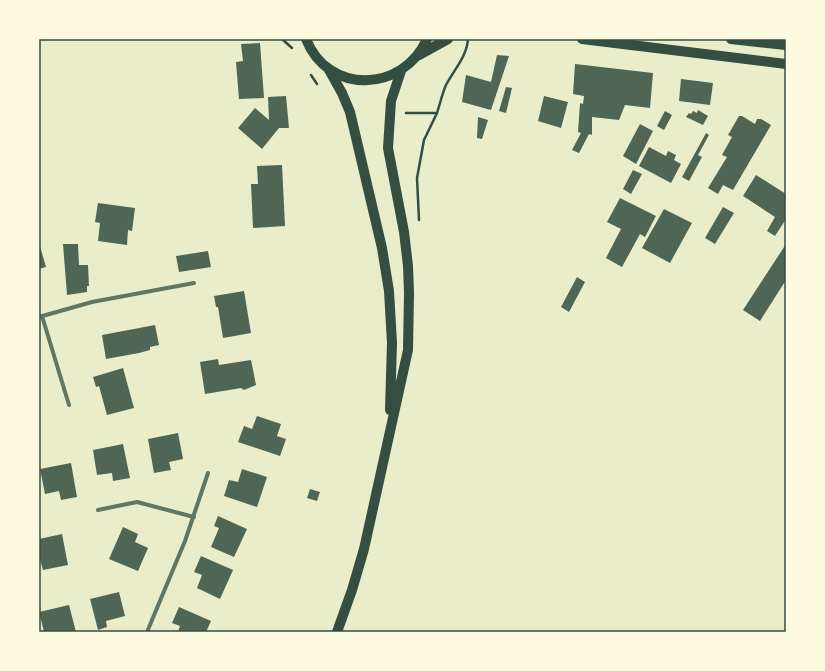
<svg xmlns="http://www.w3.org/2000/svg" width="825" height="671" viewBox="0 0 825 671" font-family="Barlow,sans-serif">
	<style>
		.building { fill: #4f6655 }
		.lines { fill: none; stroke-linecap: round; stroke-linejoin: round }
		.path { stroke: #344e41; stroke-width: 2.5 }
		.minor { stroke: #617663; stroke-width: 4 }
		.primary { stroke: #344e41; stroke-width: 10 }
		.neatline { fill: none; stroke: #344e41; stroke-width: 1.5 }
	</style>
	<rect width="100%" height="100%" fill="#e9edc9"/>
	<path class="building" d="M 260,43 L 264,98 L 239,99 L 236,62 L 243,61 L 241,44 Z
		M 497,55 L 509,56 L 491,110 L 462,102 L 466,75 L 491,82 Z
		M 575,64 L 653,73 L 650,108 L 625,105 L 619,120 L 592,117 L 592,135 L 589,134 L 579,153 L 572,150 L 581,133 L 578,132 L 580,103 L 583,104 L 584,96 L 573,94 Z
		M 681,79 L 713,83 L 710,105 L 679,101 Z
		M 506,87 L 512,88 L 506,113 L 499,111 Z
		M 286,96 L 289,128 L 279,128 L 262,149 L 238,128 L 255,108 L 269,120 L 268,97 Z
		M 544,96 L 568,102 L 561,128 L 538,121 Z
		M 698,110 L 708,116 L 703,125 L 686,117 L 689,113 L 691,114 L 693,111 L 697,113 Z
		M 665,111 L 672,115 L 664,130 L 657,126 Z
		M 739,116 L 742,116 L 755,124 L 757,119 L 761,119 L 771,125 L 733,190 L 723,185 L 718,194 L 708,188 L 727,157 L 722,155 L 732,137 L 728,135 Z
		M 478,117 L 488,120 L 482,139 L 477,138 Z
		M 640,124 L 653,131 L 636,164 L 623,156 Z
		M 706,133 L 709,135 L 698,155 L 702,157 L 689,181 L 682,177 Z
		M 649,147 L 666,156 L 668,151 L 676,155 L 674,160 L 681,164 L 671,183 L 639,166 Z
		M 282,165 L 285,226 L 253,228 L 251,184 L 258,184 L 257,166 Z
		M 633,170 L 642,174 L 631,194 L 623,189 Z
		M 756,175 L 786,194 L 786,219 L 775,236 L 767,231 L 775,217 L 743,196 Z
		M 620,198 L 656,216 L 645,237 L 640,234 L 622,267 L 606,258 L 621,229 L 607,222 Z
		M 98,203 L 135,208 L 132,231 L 128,230 L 127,245 L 98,241 L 100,223 L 95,222 Z
		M 723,207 L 734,213 L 715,244 L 705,238 Z
		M 664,209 L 692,223 L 670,263 L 642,248 Z
		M 39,243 L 46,267 L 39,269 Z
		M 63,244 L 78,244 L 79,265 L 88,265 L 89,286 L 87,286 L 87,292 L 67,295 Z
		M 786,244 L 786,280 L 760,321 L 743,310 Z
		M 208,251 L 211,267 L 179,272 L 176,256 Z
		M 577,277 L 585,282 L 569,312 L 561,307 Z
		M 244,291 L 251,333 L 223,338 L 218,307 L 216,307 L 214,296 Z
		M 155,325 L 159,345 L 150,347 L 150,350 L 139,353 L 106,359 L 102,335 Z
		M 218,359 L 219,365 L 251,360 L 256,385 L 244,390 L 241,388 L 205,394 L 200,362 Z
		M 123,368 L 134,408 L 107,415 L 99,386 L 96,387 L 93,377 Z
		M 257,416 L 281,424 L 277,436 L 286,439 L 280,456 L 238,442 L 244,426 L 252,429 Z
		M 178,433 L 183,459 L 169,462 L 171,470 L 154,473 L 148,439 Z
		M 123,444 L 130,478 L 113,481 L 112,473 L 97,475 L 93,450 Z
		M 71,463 L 77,497 L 61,500 L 59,491 L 45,494 L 40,469 Z
		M 242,469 L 267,477 L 257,507 L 224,496 L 229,480 L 238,482 Z
		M 310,489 L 320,492 L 317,501 L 307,498 Z
		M 218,516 L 247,529 L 234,557 L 211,547 L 219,528 L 214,526 Z
		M 123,527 L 138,534 L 135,542 L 148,548 L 138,571 L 109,559 Z
		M 62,534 L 68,565 L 43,570 L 39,556 L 39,539 Z
		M 201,556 L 233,570 L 220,599 L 197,588 L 202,575 L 194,572 Z
		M 119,592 L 125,616 L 106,621 L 107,627 L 98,630 L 90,599 Z
		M 69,605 L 76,632 L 44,632 L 39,612 Z
		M 179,607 L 211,621 L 206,632 L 178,632 L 180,626 L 172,623 Z"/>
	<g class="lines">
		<path class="path" d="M 282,39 L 292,48
			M 311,75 L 317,84
			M 406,113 L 437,113 C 440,104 442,94 446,85 C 454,70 467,56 468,39
			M 419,220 L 417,178 L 424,140 L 437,113"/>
		<path class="minor" d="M 42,316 L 69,405
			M 39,317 L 92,302 L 194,283
			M 98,510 L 137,502 L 194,517
			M 147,632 L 185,541 L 208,473"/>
		<path class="primary" d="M 306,39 C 328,95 403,93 427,39
			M 582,39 L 786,64
			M 731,39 L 786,45
			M 419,55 L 448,39
			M 328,68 L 342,93 L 350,112 L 382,248 L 389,291 L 392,343 L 390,410
			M 337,632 L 352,590 L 364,549 L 408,350 L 409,293 L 408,266 L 404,232 L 388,148 L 391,101 L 401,71"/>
	</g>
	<rect width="825" height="671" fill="none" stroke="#fefae0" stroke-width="80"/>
	<rect x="40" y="40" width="745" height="591" class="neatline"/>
</svg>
